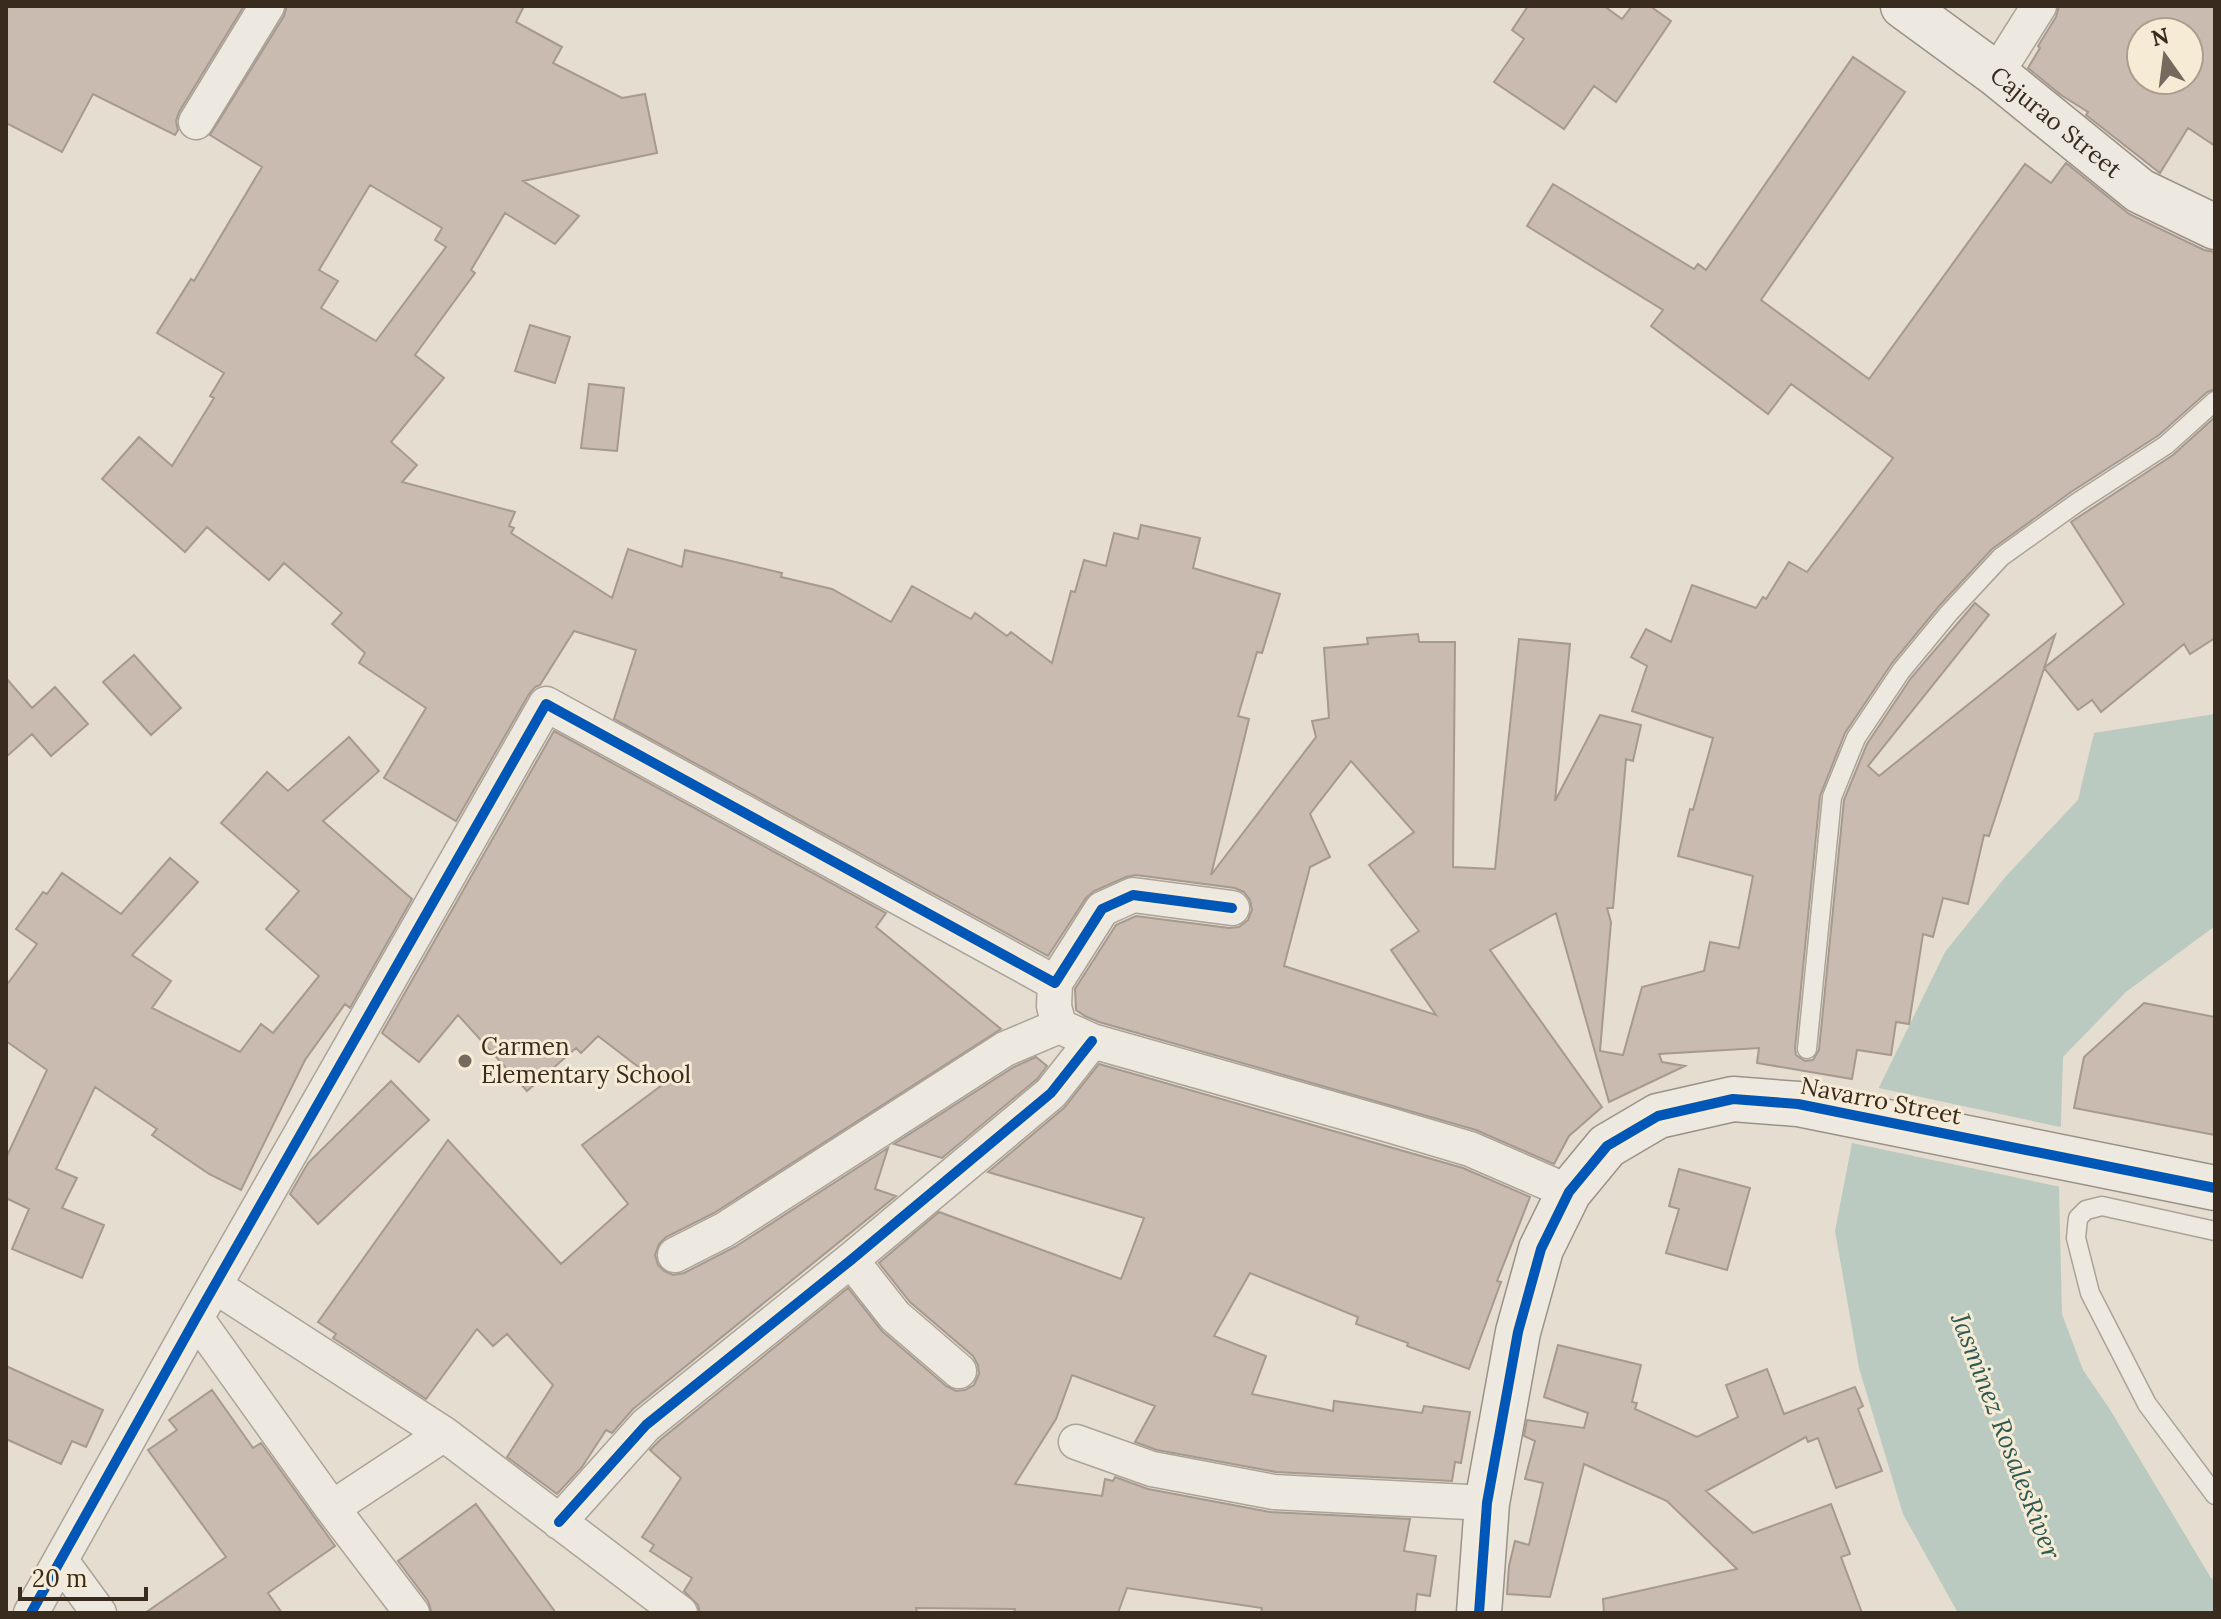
<svg xmlns="http://www.w3.org/2000/svg" width="2221" height="1619" viewBox="0 0 2221 1619" font-family="Lora,serif">
	<style>
		.water { fill: #bacac0 }
		.pier { fill: #e5ddcf }
		.building { fill: #cabbb0; stroke: #a6998e; stroke-width: 2; fill-rule: evenodd }
		.lines { fill: none; stroke-linecap: round; stroke-linejoin: round }
		.lane-casing { stroke: #aba398; stroke-width: 21 }
		.street-casing { stroke: #aba398; stroke-width: 37 }
		.secondary-casing { stroke: #9a9288; stroke-width: 47 }
		.lane { stroke: #eee9e0; stroke-width: 18 }
		.street { stroke: #eee9e0; stroke-width: 34 }
		.secondary { stroke: #eee9e0; stroke-width: 44 }
		.cycleway-casing { stroke: #f6ebd5; stroke-width: 15 }
		.cycleway { stroke: #0057b8; stroke-width: 10 }
		.poi-dot { fill: #76695d; stroke: #f6ebd5; stroke-width: 3 }
		.labels { text-anchor: middle; stroke-width: 6; stroke-linejoin: round; paint-order: stroke }
		.street-label { font-size: 24px; fill: #3a2b1f; stroke: #f6ebd5 }
		.poi-label { font-size: 24px; fill: #3a2b1f; stroke: #f6ebd5; text-anchor: start }
		.water-label { font-size: 26px; font-style: italic; fill: #2e5a55; stroke: #f6ebd5 }
	</style>
	<rect width="100%" height="100%" fill="#e5ddcf"/>
	<path class="water" d="M 2215,714 L 2215,926 L 2126,992 L 2063,1057 L 2059,1189 L 2062,1314 L 2083,1370 L 2109,1408 L 2211,1578 L 2215,1580 L 2215,1613 L 1958,1613 L 1903,1514 L 1859,1368 L 1835,1231 L 1852,1143 L 1945,952 L 2007,875 L 2078,800 L 2094,733 Z"/>
	<path class="pier" d="M 1874,1087 L 2065,1128 L 2064,1174 L 2061,1187 L 1852,1143 L 1855,1127 Z"/>
	<path class="building" d="M 6,6 L 244,6 L 179,112 L 176,121 L 178,130 L 175,135 L 93,94 L 62,152 L 6,123 Z
		M 287,6 L 524,6 L 516,22 L 562,47 L 553,63 L 622,98 L 645,94 L 657,153 L 523,181 L 579,216 L 555,244 L 505,213 L 471,270 L 475,273 L 415,355 L 444,378 L 391,442 L 417,465 L 402,482 L 515,512 L 509,526 L 514,528 L 511,533 L 612,598 L 628,549 L 682,567 L 685,550 L 782,573 L 781,577 L 832,589 L 891,622 L 912,586 L 971,619 L 975,613 L 1007,636 L 1011,632 L 1052,663 L 1071,591 L 1075,592 L 1084,560 L 1106,566 L 1114,533 L 1138,539 L 1141,525 L 1200,538 L 1193,568 L 1280,594 L 1262,653 L 1257,652 L 1238,716 L 1249,719 L 1211,875 L 1316,737 L 1312,721 L 1329,718 L 1324,648 L 1368,644 L 1367,638 L 1418,634 L 1419,642 L 1455,642 L 1453,867 L 1495,869 L 1519,639 L 1570,644 L 1555,801 L 1600,715 L 1641,725 L 1633,761 L 1626,759 L 1613,908 L 1607,908 L 1611,922 L 1600,1051 L 1623,1055 L 1642,987 L 1704,971 L 1710,942 L 1739,948 L 1753,876 L 1678,856 L 1690,809 L 1693,810 L 1713,738 L 1632,711 L 1647,666 L 1631,657 L 1646,629 L 1671,642 L 1692,585 L 1756,608 L 1763,597 L 1766,599 L 1789,562 L 1807,572 L 1893,458 L 1791,384 L 1768,414 L 1651,326 L 1663,310 L 1527,226 L 1553,184 L 1694,269 L 1698,264 L 1706,270 L 1853,57 L 1905,92 L 1761,300 L 1869,379 L 2025,164 L 2051,183 L 2066,163 L 2129,214 L 2204,250 L 2215,252 L 2215,389 L 2207,392 L 2159,435 L 2071,492 L 1992,549 L 1940,605 L 1892,663 L 1845,733 L 1820,796 L 1795,1048 L 1796,1055 L 1805,1061 L 1813,1060 L 1819,1050 L 1844,800 L 1867,744 L 1911,678 L 1975,603 L 1989,615 L 1868,766 L 1879,776 L 2055,635 L 1989,836 L 1984,835 L 1968,904 L 1943,898 L 1933,937 L 1923,934 L 1909,1024 L 1896,1022 L 1891,1055 L 1857,1050 L 1852,1079 L 1757,1063 L 1759,1048 L 1659,1054 L 1662,1062 L 1685,1066 L 1609,1102 L 1556,913 L 1490,950 L 1602,1107 L 1569,1136 L 1554,1164 L 1476,1130 L 1099,1022 L 1085,1016 L 1076,1010 L 1075,989 L 1116,925 L 1136,916 L 1229,928 L 1239,927 L 1248,920 L 1252,910 L 1250,900 L 1244,892 L 1235,888 L 1136,875 L 1126,877 L 1094,891 L 1086,898 L 1048,956 L 614,719 L 636,650 L 574,631 L 540,685 L 535,687 L 529,694 L 456,821 L 384,778 L 426,708 L 359,663 L 365,653 L 332,624 L 342,613 L 284,563 L 269,580 L 207,527 L 185,552 L 102,479 L 139,437 L 172,466 L 214,398 L 210,396 L 224,373 L 157,333 L 191,279 L 194,281 L 262,167 L 210,135 L 284,16 ZM 370,185 L 442,228 L 435,240 L 446,247 L 376,341 L 321,308 L 338,281 L 319,270 ZM 1351,761 L 1414,832 L 1369,865 L 1419,931 L 1391,950 L 1436,1015 L 1284,966 L 1310,867 L 1330,857 L 1310,814 Z
		M 1528,6 L 1604,6 L 1622,19 L 1632,6 L 1650,6 L 1671,21 L 1616,102 L 1594,86 L 1564,129 L 1494,82 L 1524,39 L 1512,30 Z
		M 2059,6 L 2215,6 L 2215,146 L 2188,128 L 2160,173 L 2086,115 L 2088,112 L 2061,95 L 2028,68 L 2040,48 L 2038,46 L 2056,17 ZM 2141,32 L 2189,32 L 2189,80 L 2141,80 Z
		M 530,325 L 570,337 L 555,383 L 515,371 Z
		M 589,384 L 624,388 L 617,451 L 581,448 Z
		M 2215,417 L 2215,638 L 2190,654 L 2184,644 L 2101,712 L 2092,700 L 2078,710 L 2044,668 L 2124,604 L 2071,522 L 2173,455 Z
		M 134,655 L 181,708 L 151,735 L 103,682 Z
		M 6,678 L 32,708 L 55,687 L 88,724 L 51,756 L 32,734 L 6,757 Z
		M 554,731 L 886,913 L 876,927 L 1001,1029 L 714,1213 L 666,1237 L 659,1244 L 655,1255 L 658,1265 L 664,1271 L 673,1275 L 684,1273 L 735,1247 L 888,1148 L 875,1189 L 896,1196 L 633,1409 L 612,1433 L 606,1430 L 582,1467 L 557,1494 L 507,1457 L 553,1385 L 507,1334 L 493,1346 L 477,1329 L 426,1399 L 333,1338 L 336,1334 L 318,1322 L 448,1140 L 561,1264 L 628,1204 L 582,1145 L 662,1085 L 598,1036 L 581,1053 L 576,1048 L 527,1091 L 458,1015 L 419,1062 L 382,1033 Z
		M 349,737 L 379,771 L 323,821 L 412,899 L 350,1008 L 345,1004 L 305,1060 L 241,1190 L 209,1174 L 152,1135 L 157,1129 L 95,1087 L 56,1169 L 77,1178 L 62,1208 L 104,1225 L 82,1278 L 12,1249 L 29,1209 L 6,1198 L 6,1158 L 47,1070 L 6,1041 L 6,986 L 37,944 L 16,929 L 43,892 L 47,894 L 62,873 L 121,914 L 170,858 L 198,882 L 132,955 L 171,981 L 152,1008 L 240,1052 L 261,1024 L 273,1033 L 319,976 L 266,929 L 299,891 L 221,823 L 267,772 L 288,791 Z
		M 2144,1003 L 2215,1017 L 2215,1135 L 2074,1108 L 2084,1057 Z
		M 1036,1057 L 1047,1066 L 1037,1079 L 942,1158 L 894,1144 L 1014,1067 Z
		M 1099,1064 L 1463,1168 L 1530,1197 L 1497,1281 L 1501,1282 L 1469,1369 L 1407,1346 L 1408,1343 L 1356,1324 L 1358,1317 L 1250,1273 L 1214,1336 L 1266,1356 L 1252,1394 L 1333,1411 L 1334,1401 L 1422,1413 L 1424,1406 L 1470,1412 L 1461,1463 L 1455,1462 L 1452,1481 L 1276,1472 L 1157,1450 L 1135,1442 L 1155,1406 L 1072,1375 L 1056,1419 L 1015,1484 L 1102,1496 L 1105,1479 L 1113,1481 L 1115,1477 L 1148,1489 L 1270,1512 L 1410,1519 L 1404,1551 L 1436,1556 L 1430,1596 L 1417,1594 L 1415,1613 L 1261,1613 L 1262,1608 L 1127,1588 L 1118,1613 L 1014,1613 L 1015,1609 L 916,1608 L 917,1613 L 700,1613 L 698,1605 L 684,1591 L 692,1578 L 650,1551 L 654,1545 L 642,1537 L 681,1478 L 650,1450 L 660,1440 L 848,1288 L 882,1331 L 946,1386 L 956,1391 L 965,1390 L 974,1385 L 979,1374 L 978,1365 L 973,1356 L 910,1302 L 879,1263 L 939,1212 L 1121,1279 L 1144,1218 L 988,1172 L 1064,1108 Z
		M 391,1081 L 429,1120 L 318,1224 L 290,1194 L 308,1163 Z
		M 1679,1169 L 1750,1188 L 1727,1270 L 1666,1253 L 1679,1209 L 1669,1206 Z
		M 1558,1345 L 1641,1365 L 1632,1402 L 1637,1403 L 1635,1409 L 1697,1437 L 1738,1417 L 1726,1385 L 1767,1369 L 1784,1414 L 1855,1387 L 1863,1406 L 1858,1409 L 1882,1471 L 1836,1488 L 1818,1438 L 1808,1442 L 1806,1437 L 1706,1491 L 1753,1533 L 1831,1504 L 1850,1554 L 1841,1557 L 1862,1613 L 1604,1613 L 1603,1599 L 1737,1569 L 1667,1501 L 1584,1464 L 1550,1597 L 1507,1594 L 1509,1566 L 1515,1541 L 1529,1545 L 1543,1483 L 1525,1479 L 1535,1441 L 1524,1436 L 1527,1420 L 1584,1428 L 1588,1413 L 1544,1397 Z
		M 6,1366 L 103,1410 L 86,1447 L 72,1441 L 61,1464 L 6,1439 Z
		M 212,1390 L 253,1448 L 261,1443 L 335,1546 L 268,1593 L 282,1613 L 145,1613 L 226,1557 L 148,1450 L 177,1430 L 169,1420 Z
		M 476,1504 L 556,1613 L 432,1613 L 428,1601 L 398,1561 Z"/>
	<g class="lines">
		<defs>
			<path id="lane" d="M 1807,1049 L 1832,797 L 1856,738 L 1901,671 L 1949,613 L 2001,557 L 2078,502 L 2166,445 L 2215,401
				M 2215,1231 L 2102,1206 L 2086,1210 L 2078,1218 L 2076,1238 L 2090,1293 L 2147,1404 L 2215,1495"/>
			<path id="street" d="M 1996,74 L 2039,6
				M 196,122 L 267,6
				M 1055,983 L 1054,1006 L 1059,1026 L 1092,1041 L 1389,1125 L 1470,1149 L 1569,1192
				M 675,1255 L 724,1230 L 1005,1049 L 1059,1026
				M 851,1260 L 895,1316 L 959,1371
				M 215,1286 L 444,1434
				M 196,1318 L 332,1508 L 412,1613
				M 1076,1442 L 1152,1469 L 1274,1492 L 1487,1503
				M 332,1508 L 444,1434 L 680,1613
				M 559,1522 L 646,1425 L 851,1260 L 1051,1093 L 1092,1041
				M 61,1561 L 99,1613
				M 31,1613 L 196,1318 L 546,704 L 1055,983 L 1102,909 L 1133,895 L 1232,908"/>
			<g id="secondary">
				<path id="s1" d="M 1903,6 L 1996,74 L 2140,191 L 2215,227"/>
				<path d="M 1479,1613 L 1487,1503 L 1518,1332 L 1541,1249 L 1569,1192 L 1607,1146 L 1658,1116 L 1733,1099 L 1798,1104 L 2215,1188"/>
			</g>
		</defs>
		<use href="#lane" class="lane-casing"/>
		<use href="#street" class="street-casing"/>
		<use href="#secondary" class="secondary-casing"/>
		<use href="#lane" class="lane"/>
		<use href="#street" class="street"/>
		<use href="#secondary" class="secondary"/>
		<defs>
			<path id="cycleway" d="M 559,1522 L 646,1425 L 851,1260 L 1051,1093 L 1092,1041
				M 31,1613 L 196,1318 L 546,704 L 1055,983 L 1102,909 L 1133,895 L 1232,908
				M 1479,1613 L 1487,1503 L 1518,1332 L 1541,1249 L 1569,1192 L 1607,1146 L 1658,1116 L 1733,1099 L 1798,1104 L 2215,1188"/>
		</defs>
		<use href="#cycleway" class="cycleway-casing"/>
		<use href="#cycleway" class="cycleway"/>
	</g>
	<circle class="poi-dot" cx="465" cy="1061" r="8"/>
	<g class="labels">
		<g class="street-label">
			<text dy="8" stroke="none"><textPath href="#s1" startOffset="192">Cajurao Street</textPath></text>
			<text transform="translate(1881 1101) rotate(11)" y="8">Navarro Street</text>
		</g>
		<g class="poi-label">
			<text x="481" y="1055">Carmen<tspan x="481" dy="28">Elementary School</tspan></text>
		</g>
		<g class="water-label">
			<text transform="translate(2006 1436) rotate(69)" y="9">Jasminez RosalesRiver</text>
		</g>
	</g>
	<rect width="2221" height="1619" fill="none" stroke="#3a2b1f" stroke-width="16"/>
	<g transform="translate(2165 56) rotate(346)"><circle r="38" fill="#f6ebd5" stroke="#ab9e8c" stroke-width="2"/>
	<path d="M0-6L14 30L0 20L-14 30Z" fill="#76695d"/>
	<text y="-12" font-size="22" font-weight="bold" text-anchor="middle" fill="#3a2b1f">N</text>
	</g>
	<path d="M20 1587v12h126v-12" fill="none" stroke="#3a2b1f" stroke-width="4"/>
	<text x="32" y="1587" font-size="24" fill="#3a2b1f" stroke="#f6ebd5" stroke-width="6" paint-order="stroke">20 m</text>
</svg>
